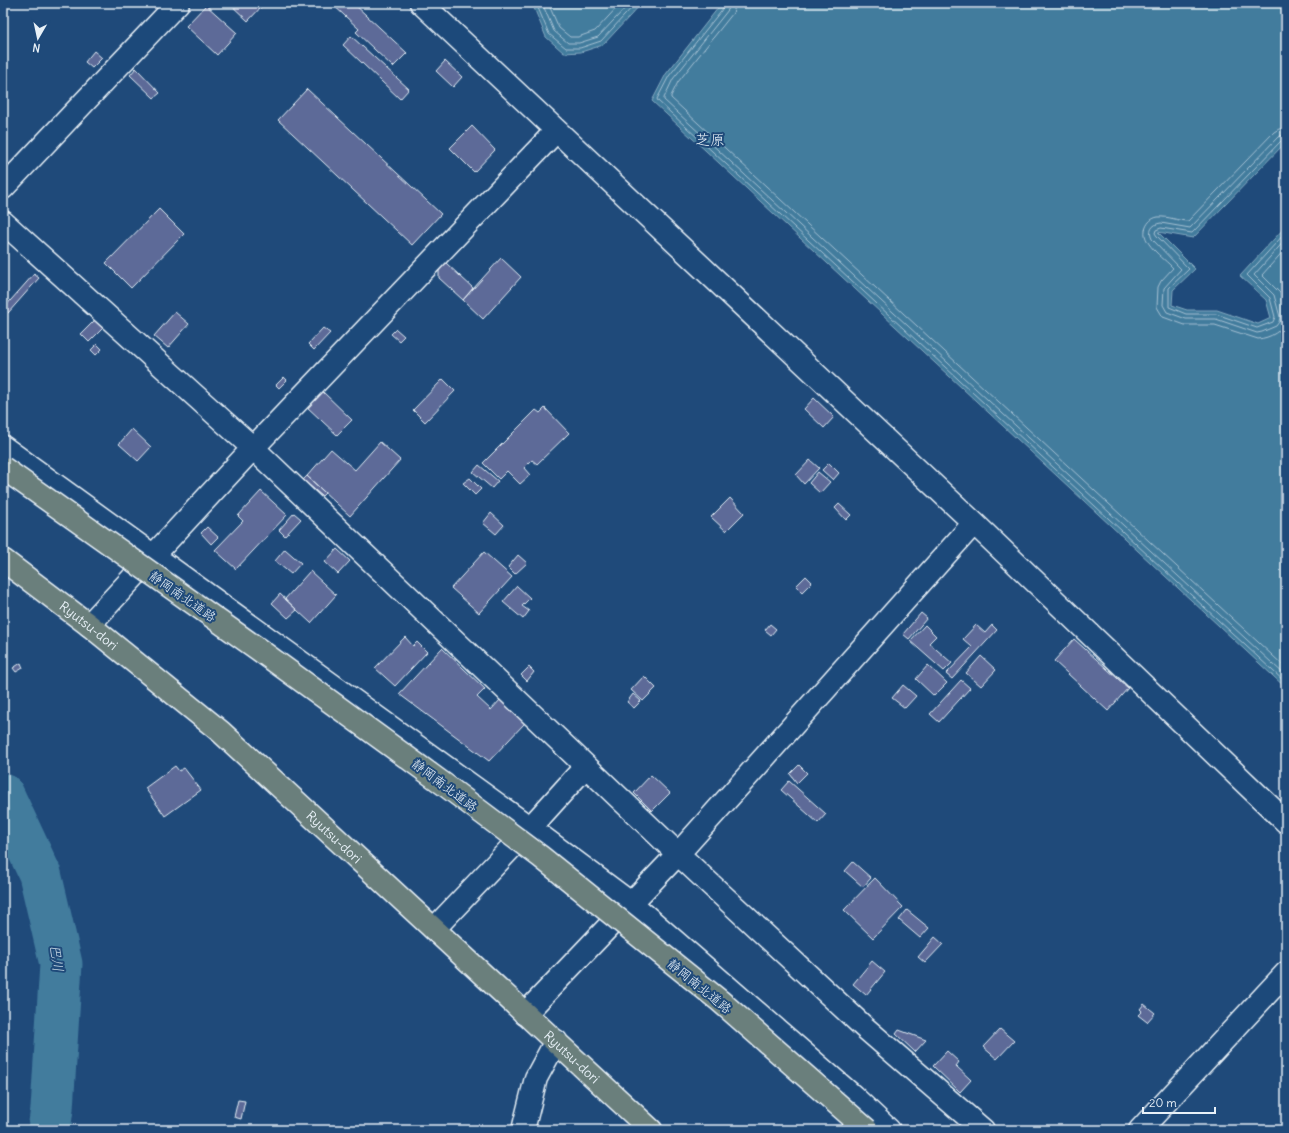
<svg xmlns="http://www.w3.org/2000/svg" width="1289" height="1133" viewBox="0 0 1289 1133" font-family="Delius,'Klee One',sans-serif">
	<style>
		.water { fill: #427b9d; stroke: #84aac1 }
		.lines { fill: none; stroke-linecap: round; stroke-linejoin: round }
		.shore { stroke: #a6c2d4; stroke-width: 1 }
		.river { stroke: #427b9d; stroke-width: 43 }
		.building { fill: #5d6b98; stroke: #e8f1f8 }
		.street-casing { stroke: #e8f1f8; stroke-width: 25 }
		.primary-casing { stroke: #e8f1f8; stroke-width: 25 }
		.street { stroke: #1f4a7a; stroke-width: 22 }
		.primary { stroke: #6a7f7c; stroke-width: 22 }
		.highway-bridge-casing { stroke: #e8f1f8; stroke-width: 25; stroke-linecap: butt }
		.highway-bridge { stroke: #6a7f7c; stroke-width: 22 }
		.labels { text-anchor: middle; stroke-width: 4; stroke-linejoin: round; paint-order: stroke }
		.street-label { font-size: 13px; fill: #e8f1f8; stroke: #1f4a7a }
		.water-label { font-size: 14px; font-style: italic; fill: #cfdfea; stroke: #1f4a7a }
		.quarter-label { font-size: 15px; fill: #e8f1f8; stroke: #1f4a7a }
	</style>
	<rect width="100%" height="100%" fill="#1f4a7a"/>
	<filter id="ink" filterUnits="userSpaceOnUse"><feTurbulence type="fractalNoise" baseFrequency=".025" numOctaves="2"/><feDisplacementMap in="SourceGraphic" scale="8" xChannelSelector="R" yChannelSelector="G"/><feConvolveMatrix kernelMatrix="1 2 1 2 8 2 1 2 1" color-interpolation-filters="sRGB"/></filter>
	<g filter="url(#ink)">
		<path class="water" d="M 532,3 L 642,3 L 603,45 L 581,52 L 564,53 L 546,37 Z
			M 722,3 L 1286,3 L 1286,142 L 1193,238 L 1158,232 L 1195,269 L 1173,290 L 1172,305 L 1187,310 L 1217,310 L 1258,324 L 1271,318 L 1266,300 L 1240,276 L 1286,226 L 1286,688 L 652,101 L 666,74 Z"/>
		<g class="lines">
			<path class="shore" d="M 536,3 L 549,34 L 566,48 L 580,48 L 601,41 L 636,3
				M 542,3 L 554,31 L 568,43 L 579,43 L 598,37 L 630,3
				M 548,3 L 559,28 L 570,37 L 578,37 L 595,31 L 621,3
				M 725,3 L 724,7 L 669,76 L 657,99 L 658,101 L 1286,683
				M 730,3 L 728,10 L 673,79 L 664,98 L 664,100 L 1286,676
				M 736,3 L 733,13 L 678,82 L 671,96 L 671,98 L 1286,668
				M 1286,128 L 1279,129 L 1274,132 L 1188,221 C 1178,221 1168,216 1158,217 C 1152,218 1148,222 1146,227 C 1139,242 1164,258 1173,268 L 1161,281 L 1158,287 L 1157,307 L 1163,317 L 1185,325 L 1215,325 L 1258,339 C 1270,338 1283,331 1286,320
				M 1286,134 L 1278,137 L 1190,228 L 1161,223 C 1152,224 1148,231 1152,239 L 1181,269 L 1164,288 L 1163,305 L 1167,312 L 1186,319 L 1216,319 L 1257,333 L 1262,332 L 1276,326 L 1279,322 L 1280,317 L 1274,295 L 1254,275 L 1286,239
				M 1286,139 L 1281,141 L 1192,233 L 1161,228 L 1156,230 L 1155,233 L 1157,236 L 1189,269 L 1169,288 L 1169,307 L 1186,314 L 1216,314 L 1257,328 L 1273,322 L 1275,317 L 1270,298 L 1247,275 L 1286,232
				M 1286,248 L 1262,275 L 1280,293 L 1286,315"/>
			<path class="river" d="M 3,795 L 40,874 L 61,964 L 52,1109 L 49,1130"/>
		</g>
		<path class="building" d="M 229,3 L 265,3 L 248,21 Z
			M 331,3 L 353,3 L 407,53 L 393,67 L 356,32 L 359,29 Z
			M 206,5 L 237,33 L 217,55 L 186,26 Z
			M 351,36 L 409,89 L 400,99 L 343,45 Z
			M 94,51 L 102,58 L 92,68 L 85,62 Z
			M 445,61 L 462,77 L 453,87 L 436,71 Z
			M 136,68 L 160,93 L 154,98 L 130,75 Z
			M 307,89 L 441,214 L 412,245 L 278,120 Z
			M 472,126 L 495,150 L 474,172 L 450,148 Z
			M 159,209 L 184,234 L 131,288 L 106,263 Z
			M 501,258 L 521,277 L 483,319 L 463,300 Z
			M 446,263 L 473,288 L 463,300 L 439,278 L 439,270 Z
			M 34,274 L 39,278 L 8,313 L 3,309 Z
			M 175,312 L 189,324 L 168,348 L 154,336 Z
			M 98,317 L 106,325 L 89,342 L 81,334 Z
			M 323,328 L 330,333 L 314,350 L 308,344 Z
			M 396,329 L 404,336 L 399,341 L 391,334 Z
			M 97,344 L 102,349 L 96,355 L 91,350 Z
			M 284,377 L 287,380 L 279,388 L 276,385 Z
			M 443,379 L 455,391 L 425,422 L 413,410 Z
			M 321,390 L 352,420 L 337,435 L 306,406 Z
			M 814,398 L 834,417 L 824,428 L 804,409 Z
			M 545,408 L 569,433 L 537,464 L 532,460 L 524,468 L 530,475 L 520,484 L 507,471 L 499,479 L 483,463 L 536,410 L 540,413 Z
			M 132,429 L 151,447 L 138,461 L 119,444 Z
			M 380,442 L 400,460 L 350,516 L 307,476 L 331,449 L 355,470 Z
			M 810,460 L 819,468 L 804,484 L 796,475 Z
			M 829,463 L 839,473 L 833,480 L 822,470 Z
			M 479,465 L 498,481 L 492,488 L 473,472 Z
			M 818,472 L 830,482 L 820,493 L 809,483 Z
			M 307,476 L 325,493 L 322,496 L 303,480 Z
			M 470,478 L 481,489 L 475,495 L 463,483 Z
			M 261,491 L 287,515 L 236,569 L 215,550 L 243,521 L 238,516 Z
			M 730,498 L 744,513 L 726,531 L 711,517 Z
			M 839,504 L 851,515 L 846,520 L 835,508 Z
			M 294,513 L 301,519 L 285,536 L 279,530 Z
			M 491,513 L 504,525 L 496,534 L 483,523 Z
			M 207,527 L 218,537 L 211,544 L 201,533 Z
			M 285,549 L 301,563 L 291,574 L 275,561 Z
			M 337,549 L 350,561 L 338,574 L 325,562 Z
			M 484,552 L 512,577 L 479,613 L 451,588 Z
			M 518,555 L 527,563 L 515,574 L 508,567 Z
			M 310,571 L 336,595 L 311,623 L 285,599 Z
			M 806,576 L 812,582 L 802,592 L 796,586 Z
			M 517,586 L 530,598 L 522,606 L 529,611 L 523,619 L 503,602 Z
			M 280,594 L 297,610 L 288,618 L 272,603 Z
			M 921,613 L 927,618 L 909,639 L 903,634 Z
			M 770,624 L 776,629 L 771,635 L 765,630 Z
			M 925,625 L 936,636 L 929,643 L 952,663 L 944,671 L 910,641 Z
			M 976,625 L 985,633 L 992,625 L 997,630 L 952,679 L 946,674 L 972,647 L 963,639 Z
			M 405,637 L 413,646 L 417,642 L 427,652 L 395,686 L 375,668 Z
			M 1074,639 L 1128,688 L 1108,711 L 1054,661 Z
			M 442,648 L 485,689 L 477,697 L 491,710 L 500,700 L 525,723 L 489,761 L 399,694 Z
			M 981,656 L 996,670 L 981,686 L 966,673 Z
			M 21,663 L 23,668 L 16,672 L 13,668 Z
			M 928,665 L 947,683 L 934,696 L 916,679 Z
			M 529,667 L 534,672 L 527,681 L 521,675 Z
			M 644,676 L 656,688 L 643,701 L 631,690 Z
			M 961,680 L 970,688 L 939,722 L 930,714 Z
			M 903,685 L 916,696 L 905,708 L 892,698 Z
			M 633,694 L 641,701 L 634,708 L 627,702 Z
			M 799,765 L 807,773 L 797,783 L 790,774 Z
			M 175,766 L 179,771 L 184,768 L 201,790 L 165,816 L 145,788 Z
			M 651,775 L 670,793 L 652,811 L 634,793 Z
			M 789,781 L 826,814 L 818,823 L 781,790 Z
			M 853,862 L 871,878 L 863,887 L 845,871 Z
			M 875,878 L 903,907 L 873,938 L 844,910 Z
			M 907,910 L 929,928 L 920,938 L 899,920 Z
			M 935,937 L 943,944 L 925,963 L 918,957 Z
			M 872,961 L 885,972 L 866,995 L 853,984 Z
			M 1144,1004 L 1155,1013 L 1147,1022 L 1138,1015 L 1142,1011 L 1140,1009 Z
			M 1000,1029 L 1014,1041 L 997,1059 L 983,1047 Z
			M 899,1030 L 926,1040 L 915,1052 L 896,1034 Z
			M 947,1051 L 959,1062 L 956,1066 L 971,1080 L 960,1092 L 933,1066 Z
			M 238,1100 L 245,1101 L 241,1119 L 234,1117 Z"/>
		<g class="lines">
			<defs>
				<path id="street" d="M 421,3 L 974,523 L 1286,822
					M 3,188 L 178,3
					M 3,222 L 253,448 L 678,854 L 864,1027 L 983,1130
					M 3,447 L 530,828 L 632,904 L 853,1096 L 889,1130
					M 89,625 L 253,448 L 556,131
					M 434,929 L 530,828 L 586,766
					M 525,1014 L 678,854 L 974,523
					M 523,1130 L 536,1078 L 556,1041
					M 1140,1130 L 1286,973"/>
				<g id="primary">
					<path id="s1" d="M 3,560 L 89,625 L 221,732 L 651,1130"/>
				</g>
			</defs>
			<use href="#street" class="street-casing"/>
			<use href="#primary" class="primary-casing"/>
			<use href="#street" class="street"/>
			<use href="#primary" class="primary"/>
			<defs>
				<path id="highway-bridge" d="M 3,468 L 258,649 L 445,785 L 541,857 L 720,1001 L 867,1130"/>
			</defs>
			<use href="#highway-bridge" class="highway-bridge-casing"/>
			<use href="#highway-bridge" class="highway-bridge"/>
		</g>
	</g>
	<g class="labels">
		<g class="street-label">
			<text transform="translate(183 596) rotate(35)" y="5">静岡南北道路</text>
			<text dy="5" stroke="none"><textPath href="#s1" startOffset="108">Ryutsu-dori</textPath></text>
			<text transform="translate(445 785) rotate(37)" y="5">静岡南北道路</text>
			<text dy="5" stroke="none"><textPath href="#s1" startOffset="432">Ryutsu-dori</textPath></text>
			<text transform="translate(700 986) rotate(39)" y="5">静岡南北道路</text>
			<text dy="5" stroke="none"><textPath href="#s1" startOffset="756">Ryutsu-dori</textPath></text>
		</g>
		<g class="water-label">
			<text transform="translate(57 958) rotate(83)" y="5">巴川</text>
		</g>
		<g class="quarter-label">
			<text x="710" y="145">芝原</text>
		</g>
	</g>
	<rect width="1289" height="1133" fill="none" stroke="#1f4a7a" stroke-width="16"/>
	<rect x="8" y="8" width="1273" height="1117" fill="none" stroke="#e8f1f8" stroke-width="1.5" filter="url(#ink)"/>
	<g transform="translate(38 38) rotate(189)" stroke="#1f4a7a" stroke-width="3" paint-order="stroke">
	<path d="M0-3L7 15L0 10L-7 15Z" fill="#e8f1f8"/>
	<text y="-6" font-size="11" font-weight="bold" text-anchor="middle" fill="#e8f1f8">N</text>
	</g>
	<path d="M1143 1107v6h72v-6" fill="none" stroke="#e8f1f8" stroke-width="2"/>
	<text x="1149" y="1107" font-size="12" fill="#e8f1f8" stroke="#1f4a7a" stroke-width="3" paint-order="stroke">20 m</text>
</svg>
